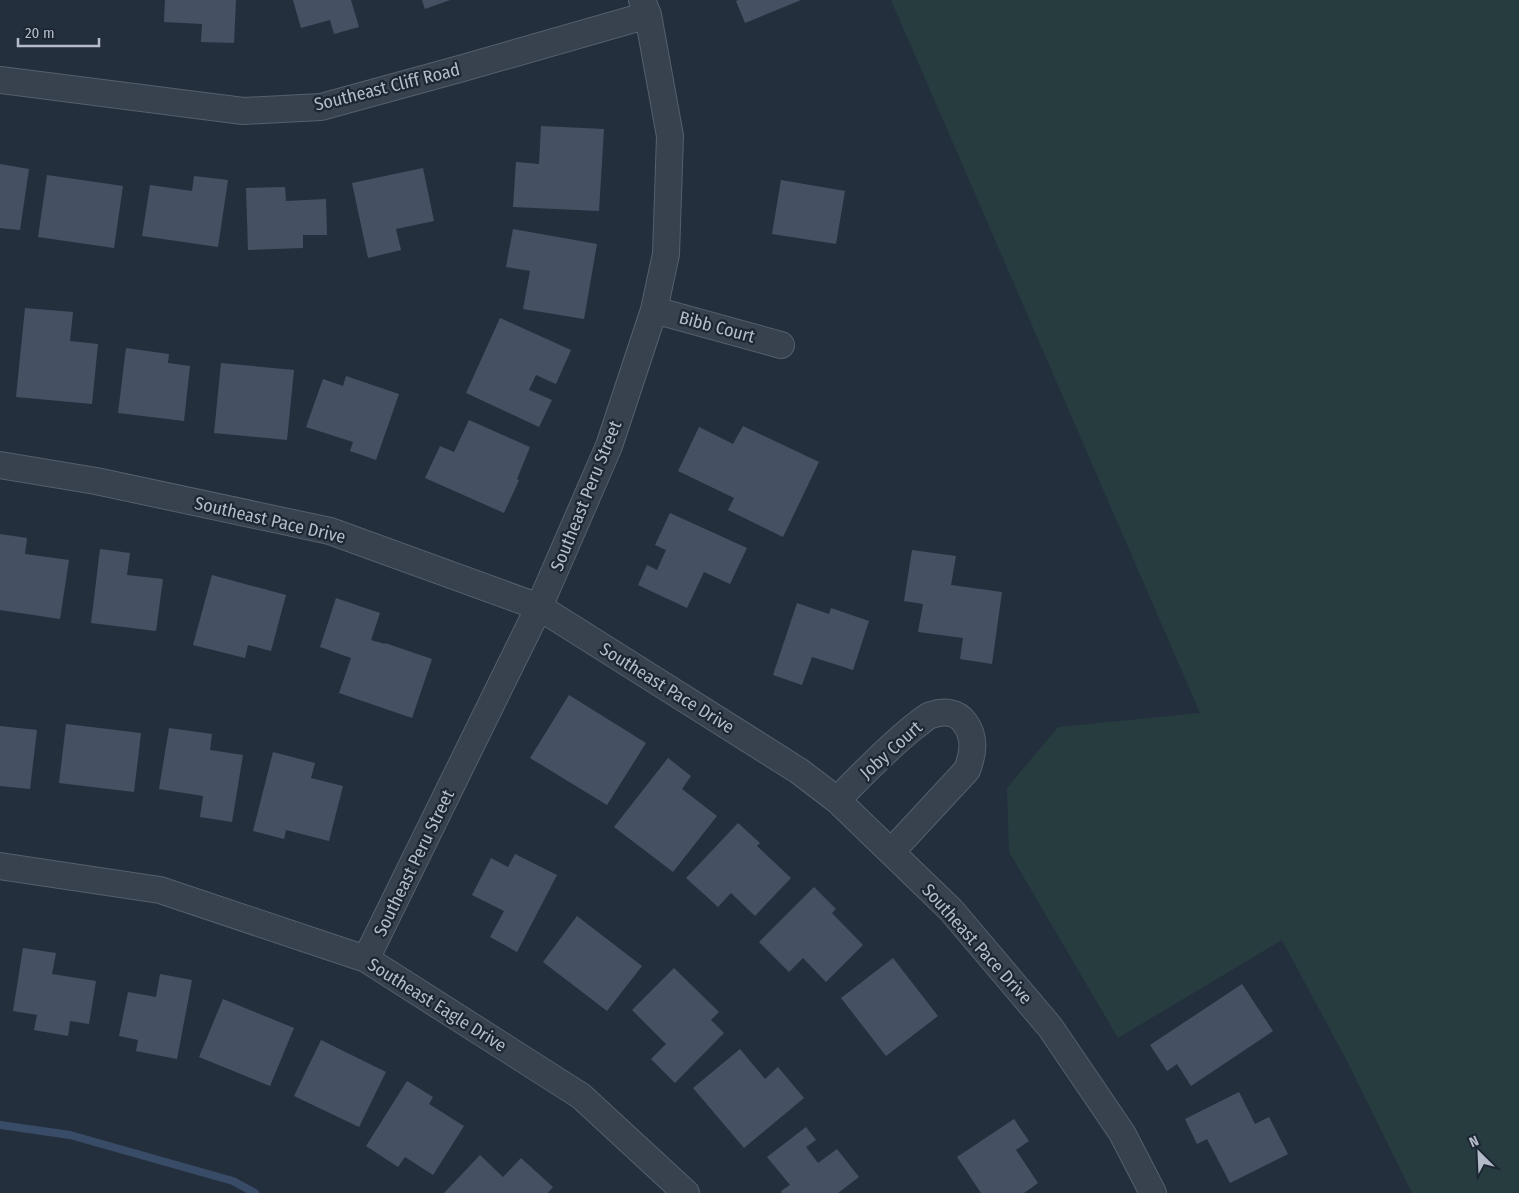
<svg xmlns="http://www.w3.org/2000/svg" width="1519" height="1193" viewBox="0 0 1519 1193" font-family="'Fira Sans Condensed',sans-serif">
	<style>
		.green { fill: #263c3f }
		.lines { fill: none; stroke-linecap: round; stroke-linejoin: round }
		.stream { stroke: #394c67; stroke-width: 8 }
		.building { fill: #455162 }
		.minor-casing { stroke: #565f6c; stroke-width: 28 }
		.minor { stroke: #38414e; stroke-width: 26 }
		.labels { text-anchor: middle; stroke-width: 4.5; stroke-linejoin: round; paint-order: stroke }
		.street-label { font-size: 18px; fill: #b4bcc9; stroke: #1d2633 }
	</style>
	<rect width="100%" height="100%" fill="#242f3e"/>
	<path class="green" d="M 891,0 L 1519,0 L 1519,1193 L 1412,1193 L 1348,1063 L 1282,940 L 1118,1038 L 1009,852 L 1007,788 L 1058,727 L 1200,713 Z"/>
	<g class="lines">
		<path class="stream" d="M 0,1125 L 70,1135 L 233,1181 L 255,1193"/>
	</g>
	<path class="building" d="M 165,0 L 236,0 L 234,43 L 201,42 L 202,24 L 164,22 Z
		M 293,0 L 351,0 L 359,27 L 334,34 L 330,20 L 301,28 Z
		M 422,0 L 450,0 L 425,9 Z
		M 738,0 L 801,0 L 745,23 L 736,1 Z
		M 541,126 L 604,129 L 599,211 L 513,207 L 516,162 L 539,164 Z
		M 0,164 L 29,169 L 20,230 L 0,228 Z
		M 423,168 L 434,221 L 396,229 L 401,250 L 368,258 L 352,183 Z
		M 47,175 L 123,186 L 114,248 L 38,237 Z
		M 194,176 L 228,180 L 218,247 L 142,236 L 150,185 L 192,191 Z
		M 781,180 L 845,191 L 836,244 L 772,234 Z
		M 285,187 L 286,201 L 326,199 L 327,235 L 303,235 L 303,248 L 248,250 L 246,188 Z
		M 513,229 L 597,244 L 584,319 L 523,309 L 530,271 L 506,267 Z
		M 25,308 L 73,312 L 70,341 L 98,344 L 92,404 L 16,397 Z
		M 500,318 L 571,350 L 556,384 L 536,375 L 529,390 L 552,400 L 539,427 L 466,393 Z
		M 126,348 L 169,354 L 168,363 L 190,366 L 184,421 L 118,413 Z
		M 221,363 L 294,370 L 287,440 L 214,433 Z
		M 346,376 L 399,394 L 376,460 L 350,451 L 353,442 L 306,427 L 323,379 L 343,386 Z
		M 469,420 L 530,447 L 517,479 L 519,480 L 504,513 L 425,478 L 440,446 L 454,452 Z
		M 743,426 L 819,462 L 783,537 L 728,510 L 734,498 L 678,471 L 699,427 L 733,444 Z
		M 670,513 L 747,548 L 730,584 L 704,572 L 687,608 L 638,585 L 647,565 L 657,570 L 666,550 L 655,545 Z
		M 0,534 L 27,538 L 25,554 L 69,560 L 60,619 L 0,610 Z
		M 100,549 L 130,553 L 127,575 L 163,579 L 156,631 L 91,623 Z
		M 912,550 L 956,556 L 951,585 L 1002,592 L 992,664 L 960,659 L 963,638 L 918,632 L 923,604 L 904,601 Z
		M 212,575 L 286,595 L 271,651 L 248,645 L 245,658 L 193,645 Z
		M 336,598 L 380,613 L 371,640 L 385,644 L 385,643 L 432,659 L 412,718 L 339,693 L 351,658 L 320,647 Z
		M 797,603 L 829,614 L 831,608 L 869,621 L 853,670 L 812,657 L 802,685 L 773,675 Z
		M 569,695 L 646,743 L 607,805 L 530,758 Z
		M 66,724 L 141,733 L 134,792 L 59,783 Z
		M 0,726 L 37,730 L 30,789 L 0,786 Z
		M 169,728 L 212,734 L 210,750 L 243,755 L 232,822 L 200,817 L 203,796 L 159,789 Z
		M 273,752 L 315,763 L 311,778 L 343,786 L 329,841 L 286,830 L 284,839 L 253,831 Z
		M 668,758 L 691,776 L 682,789 L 717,816 L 673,872 L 614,827 Z
		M 738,823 L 760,843 L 757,846 L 791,878 L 755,916 L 731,893 L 718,907 L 686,878 Z
		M 515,854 L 557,875 L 517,952 L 490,937 L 504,911 L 472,895 L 491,858 L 508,867 Z
		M 814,887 L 836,909 L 832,913 L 863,945 L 826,982 L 803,958 L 789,972 L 759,942 Z
		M 577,916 L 642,966 L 607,1011 L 543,962 Z
		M 23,948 L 56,953 L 52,974 L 96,981 L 89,1024 L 70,1021 L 68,1036 L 34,1030 L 37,1015 L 13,1011 Z
		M 893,958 L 938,1016 L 886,1056 L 841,998 Z
		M 674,968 L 719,1012 L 711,1020 L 724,1033 L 675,1083 L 651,1059 L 666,1044 L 632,1010 Z
		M 160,974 L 192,980 L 177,1059 L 136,1051 L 138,1040 L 119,1036 L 128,992 L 156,997 Z
		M 1242,984 L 1273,1031 L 1191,1086 L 1177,1064 L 1167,1071 L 1150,1045 Z
		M 223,999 L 294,1028 L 270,1086 L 199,1057 Z
		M 321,1040 L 386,1072 L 359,1127 L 294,1096 Z
		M 740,1049 L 765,1079 L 778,1067 L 804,1098 L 744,1148 L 693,1088 Z
		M 407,1081 L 433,1097 L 429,1104 L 464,1126 L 433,1175 L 405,1157 L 398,1167 L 366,1146 Z
		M 1239,1092 L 1255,1124 L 1269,1117 L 1288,1154 L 1230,1183 L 1207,1139 L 1197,1144 L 1185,1119 Z
		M 1014,1119 L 1029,1141 L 1016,1150 L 1038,1183 L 1024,1193 L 981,1193 L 957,1157 Z
		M 806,1127 L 816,1140 L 806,1147 L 818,1163 L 837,1149 L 859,1177 L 838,1193 L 782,1193 L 781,1191 L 790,1185 L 767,1157 Z
		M 480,1155 L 503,1177 L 521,1158 L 553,1187 L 548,1193 L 444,1193 Z"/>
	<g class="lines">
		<defs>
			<path id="minor" d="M 0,80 L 243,111 L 321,107 L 463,68 L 648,15
				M 654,310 L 781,345
				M 0,465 L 96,481 L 330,531 L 539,607 L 799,771 L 837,800 L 951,910 L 1050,1027 L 1122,1133 L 1153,1193
				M 837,800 C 862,775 887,748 915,726 C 920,723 925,717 931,715 C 943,711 957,711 965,723 C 976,738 973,754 967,770 L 891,852
				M 0,866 L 160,890 L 366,959 L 581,1096 L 686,1193
				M 366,959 L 539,607 L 609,446 L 654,310 L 666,254 L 670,136 L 648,15 L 642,0"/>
		</defs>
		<use href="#minor" class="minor-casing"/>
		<use href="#minor" class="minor"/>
	</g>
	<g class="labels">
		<g class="street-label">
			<text transform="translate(387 87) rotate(-14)" y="6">Southeast Cliff Road</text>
			<text transform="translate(717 327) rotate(15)" y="6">Bibb Court</text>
			<text transform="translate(586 496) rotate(-68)" y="6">Southeast Peru Street</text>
			<text transform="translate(270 520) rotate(13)" y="6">Southeast Pace Drive</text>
			<text transform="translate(667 688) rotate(32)" y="6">Southeast Pace Drive</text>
			<text transform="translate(891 750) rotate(-42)" y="6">Joby Court</text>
			<text transform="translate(414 863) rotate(-64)" y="6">Southeast Peru Street</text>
			<text transform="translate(977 944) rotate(48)" y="6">Southeast Pace Drive</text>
			<text transform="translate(437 1005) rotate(32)" y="6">Southeast Eagle Drive</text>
		</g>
	</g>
	<g transform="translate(1479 1153) rotate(336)" stroke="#1d2633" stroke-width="4" paint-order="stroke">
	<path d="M0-4L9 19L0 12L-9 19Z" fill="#b4bcc9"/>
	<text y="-8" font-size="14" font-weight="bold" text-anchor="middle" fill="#b4bcc9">N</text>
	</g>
	<path d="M18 38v8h81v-8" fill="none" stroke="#b4bcc9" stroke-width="2.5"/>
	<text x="25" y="38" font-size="15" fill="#b4bcc9" stroke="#1d2633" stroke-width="4" paint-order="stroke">20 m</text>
</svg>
